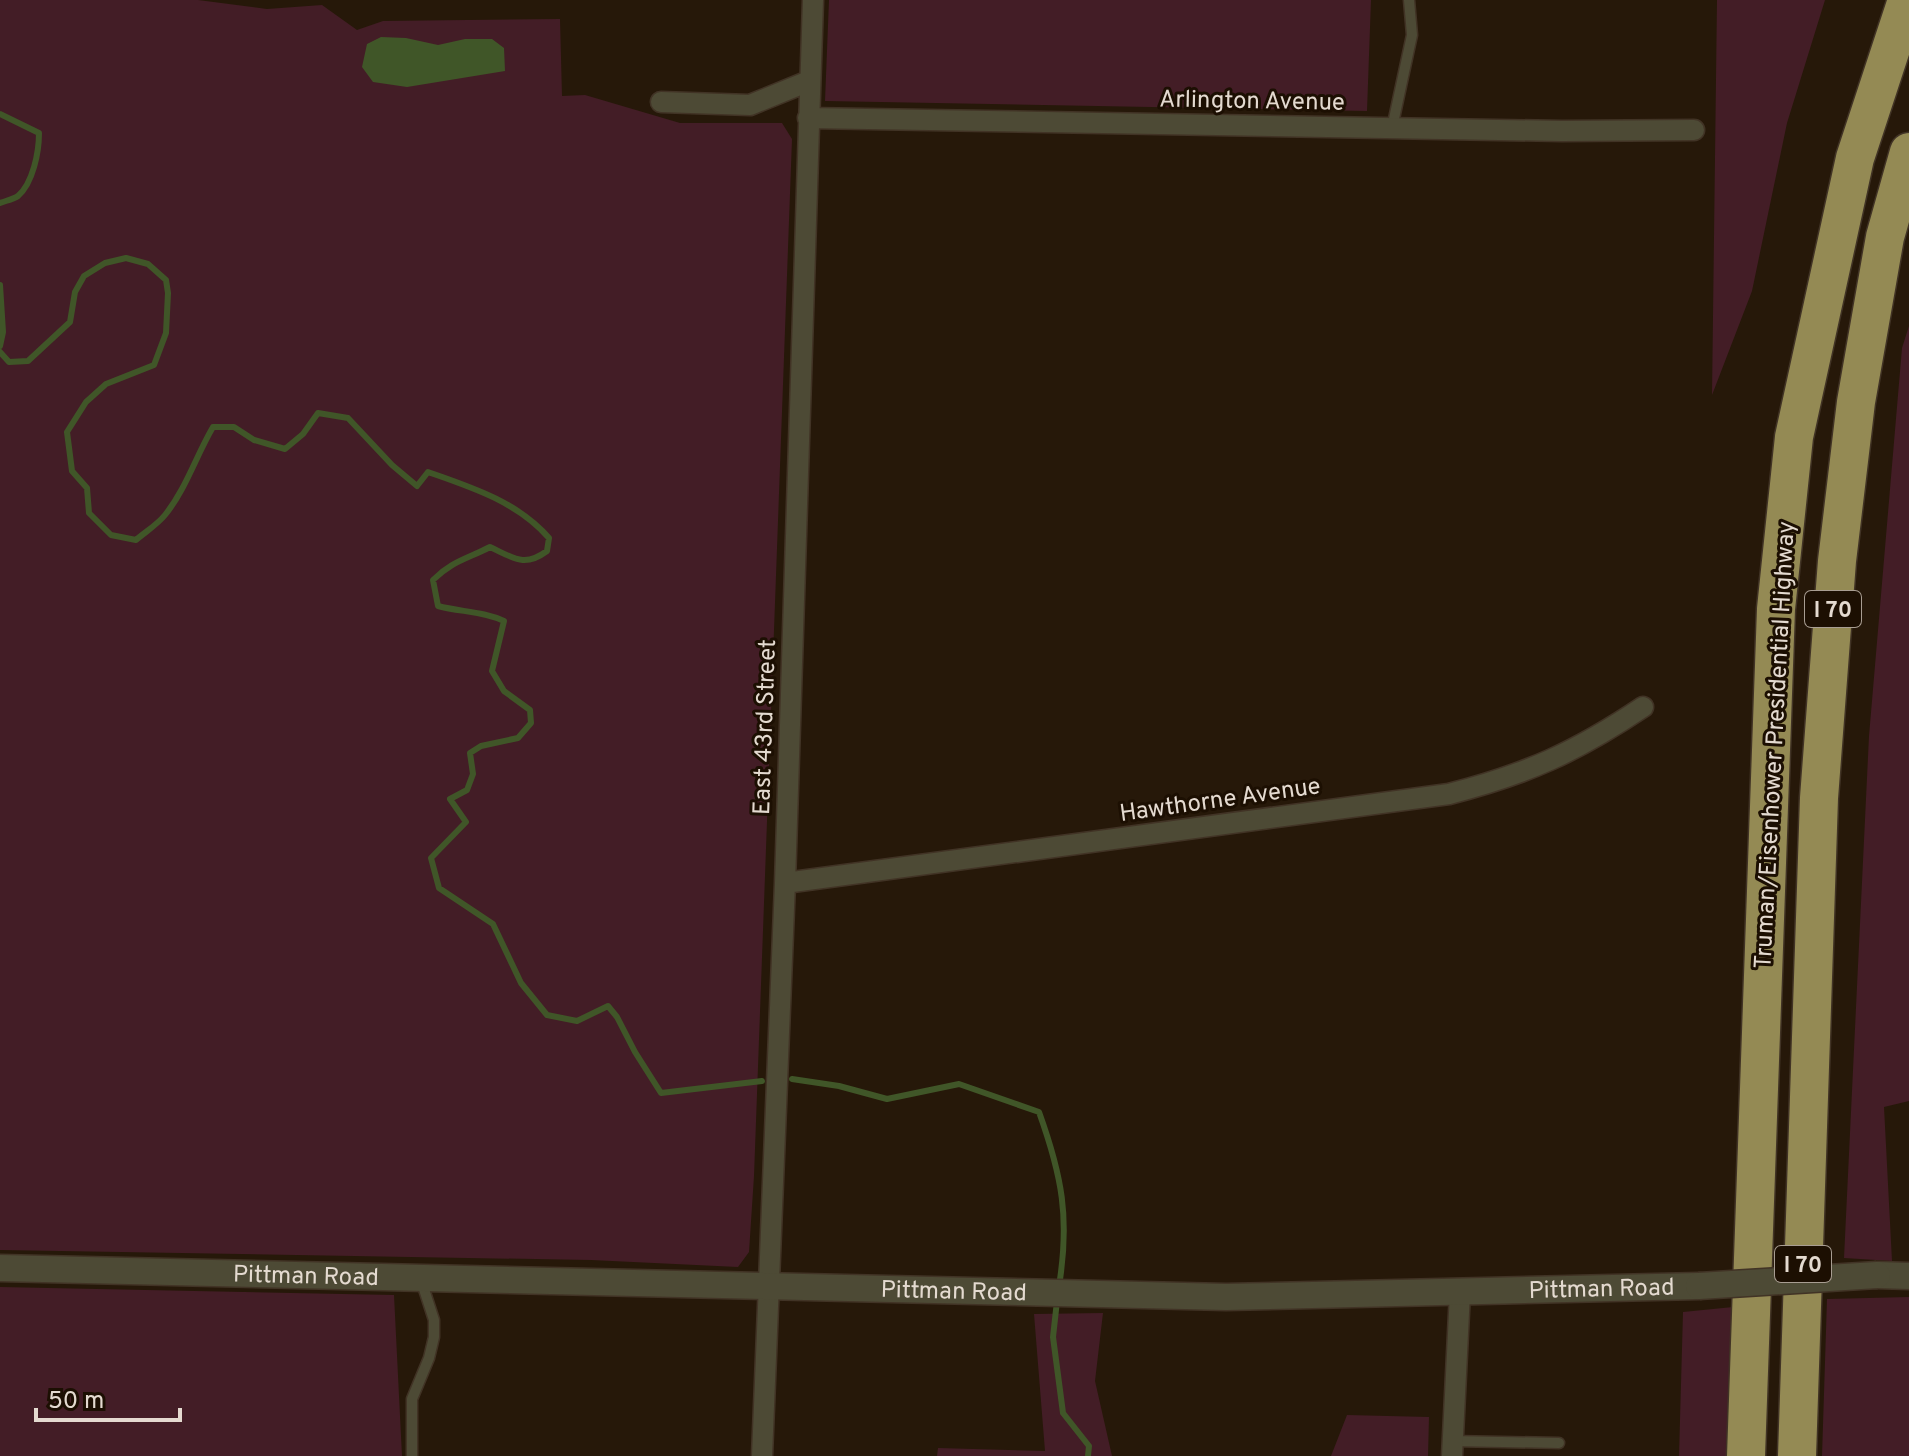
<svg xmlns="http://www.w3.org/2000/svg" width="1909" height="1456" viewBox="0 0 1909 1456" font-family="Overpass,sans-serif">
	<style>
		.green { fill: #431d26 }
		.water { fill: #405628 }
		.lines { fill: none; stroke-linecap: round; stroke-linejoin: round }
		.stream { stroke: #405628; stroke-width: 6 }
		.service-casing { stroke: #413325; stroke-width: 13 }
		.minor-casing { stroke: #413325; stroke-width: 23 }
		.tertiary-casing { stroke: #413325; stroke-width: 29 }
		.motorway-casing { stroke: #413325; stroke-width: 41 }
		.service { stroke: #4d4a35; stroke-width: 10 }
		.minor { stroke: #4d4a35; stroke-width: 20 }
		.tertiary { stroke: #4d4a35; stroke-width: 26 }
		.motorway { stroke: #948a54; stroke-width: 38 }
		.tertiary-bridge-casing { stroke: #413325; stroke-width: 29; stroke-linecap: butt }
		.tertiary-bridge { stroke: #4d4a35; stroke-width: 26 }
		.labels { text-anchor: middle; stroke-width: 6; stroke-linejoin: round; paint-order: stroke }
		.shield { fill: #1c0f02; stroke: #a89d92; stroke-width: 2 }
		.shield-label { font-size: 22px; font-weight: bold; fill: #e4dad0 }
		.street-label { font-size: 24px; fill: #e4dad0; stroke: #1c0f02 }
	</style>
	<rect width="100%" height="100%" fill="#261809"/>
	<path class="green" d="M 0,0 L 198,0 L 267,9 L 322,5 L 357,30 L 383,21 L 560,19 L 562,96 L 585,95 L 680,123 L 782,123 L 792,139 L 754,1176 L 749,1252 L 738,1267 L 591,1260 L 0,1250 Z
		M 829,0 L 1371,0 L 1367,111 L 825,101 Z
		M 1717,0 L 1825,0 L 1787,123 L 1752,291 L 1712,395 Z
		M 1909,326 L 1909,1101 L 1884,1107 L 1892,1261 L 1844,1258 L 1869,736 L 1902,348 Z
		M 0,1287 L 394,1295 L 402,1456 L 0,1456 Z
		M 1909,1297 L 1909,1456 L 1822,1456 L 1827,1299 Z
		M 1733,1307 L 1727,1456 L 1679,1456 L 1683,1312 Z
		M 1103,1313 L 1095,1381 L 1112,1456 L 937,1456 L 938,1448 L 1045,1451 L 1034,1314 Z
		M 1347,1415 L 1429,1417 L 1428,1456 L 1331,1456 Z"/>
	<path class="water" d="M 381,37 L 406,38 L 438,45 L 465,39 L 492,39 L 504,48 L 505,71 L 407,87 L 373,82 L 362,67 L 367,44 Z"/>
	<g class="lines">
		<path class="stream" d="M 0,114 L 39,133 C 39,152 33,183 18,196 C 14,199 5,201 0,203
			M 0,285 L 3,332 L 0,346
			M 0,352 L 9,362 L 28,361 L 70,322 L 75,292 L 84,276 L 105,263 L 126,258 L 148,264 L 166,280 L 168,293 L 166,333 L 154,365 L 106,384 L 86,402 L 67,432 L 72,471 L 87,488 L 89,513 L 111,535 L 136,540 C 145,532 157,525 165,515 C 186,489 196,456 213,427 L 234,427 L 254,440 L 285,449 L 303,434 L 318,413 L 348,418 L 392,465 L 417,486 L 428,472 C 471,487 518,502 549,538 L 547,551 C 524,568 514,558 490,547 C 467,559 452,561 433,580 L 438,606 C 460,612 483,611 504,621 L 492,671 L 504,691 L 530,710 L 531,723 L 518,738 L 481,746 L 470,753 L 473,774 L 467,790 L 450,799 L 466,822 L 431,858 L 439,888 L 493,924 L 521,983 L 547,1015 L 577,1021 L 608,1006 L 617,1017 L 635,1052 L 661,1093 L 762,1081
			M 792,1079 L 839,1086 L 887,1099 L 959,1084 L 1039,1112 C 1062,1176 1070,1218 1059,1286
			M 1057,1301 L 1053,1337 L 1063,1413 L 1089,1446 L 1088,1456"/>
		<defs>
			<path id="service" d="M 1392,128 L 1412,35 L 1409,0
				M 1452,1441 L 1559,1443
				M 412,1456 L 412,1399 L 429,1358 L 434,1337 L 434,1320 L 421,1280"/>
			<path id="minor" d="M 661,102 L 750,105 L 809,81
				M 808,118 L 1562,131 L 1694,130
				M 785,883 L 1449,794 C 1527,774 1576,752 1643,707
				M 762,1456 L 785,883 L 813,0
				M 1452,1456 L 1460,1292"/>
			<g id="tertiary">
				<path id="s1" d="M 0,1268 L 1226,1297 L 1699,1286"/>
				<path d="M 1877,1275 L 1909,1276"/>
			</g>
			<path id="motorway" d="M 1746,1456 L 1776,609 L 1794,437 L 1855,158 L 1907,0
				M 1797,1456 L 1819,798 L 1837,561 L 1856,402 L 1885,237 L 1909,152"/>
		</defs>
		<use href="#service" class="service-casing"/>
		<use href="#minor" class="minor-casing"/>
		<use href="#tertiary" class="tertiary-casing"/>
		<use href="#motorway" class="motorway-casing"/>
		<use href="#service" class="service"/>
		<use href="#minor" class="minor"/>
		<use href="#tertiary" class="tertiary"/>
		<use href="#motorway" class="motorway"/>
		<defs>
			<path id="tertiary-bridge" d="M 1699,1286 L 1877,1275"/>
		</defs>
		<use href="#tertiary-bridge" class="tertiary-bridge-casing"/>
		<use href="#tertiary-bridge" class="tertiary-bridge"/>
	</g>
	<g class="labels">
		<g class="shield">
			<rect x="1805" y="591" width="56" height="36" rx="6"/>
			<rect x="1775" y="1246" width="56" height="36" rx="6"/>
		</g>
		<g class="shield-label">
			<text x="1833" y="617">I 70</text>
			<text x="1803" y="1272">I 70</text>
		</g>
		<g class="street-label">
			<text transform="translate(1252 100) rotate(1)" y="8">Arlington Avenue</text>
			<text transform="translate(764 727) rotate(-88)" y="8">East 43rd Street</text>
			<text transform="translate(1774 745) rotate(-87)" y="8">Truman/Eisenhower Presidential Highway</text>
			<text transform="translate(1220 799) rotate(-8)" y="8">Hawthorne Avenue</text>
			<text dy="8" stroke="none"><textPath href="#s1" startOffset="306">Pittman Road</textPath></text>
			<text dy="8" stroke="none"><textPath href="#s1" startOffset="1602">Pittman Road</textPath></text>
			<text dy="8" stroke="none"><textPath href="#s1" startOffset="954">Pittman Road</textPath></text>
		</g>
	</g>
	<path d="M36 1408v12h144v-12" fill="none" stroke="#e4dad0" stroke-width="4"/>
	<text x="48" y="1408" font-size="24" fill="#e4dad0" stroke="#1c0f02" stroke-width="6" paint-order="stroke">50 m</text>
</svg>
